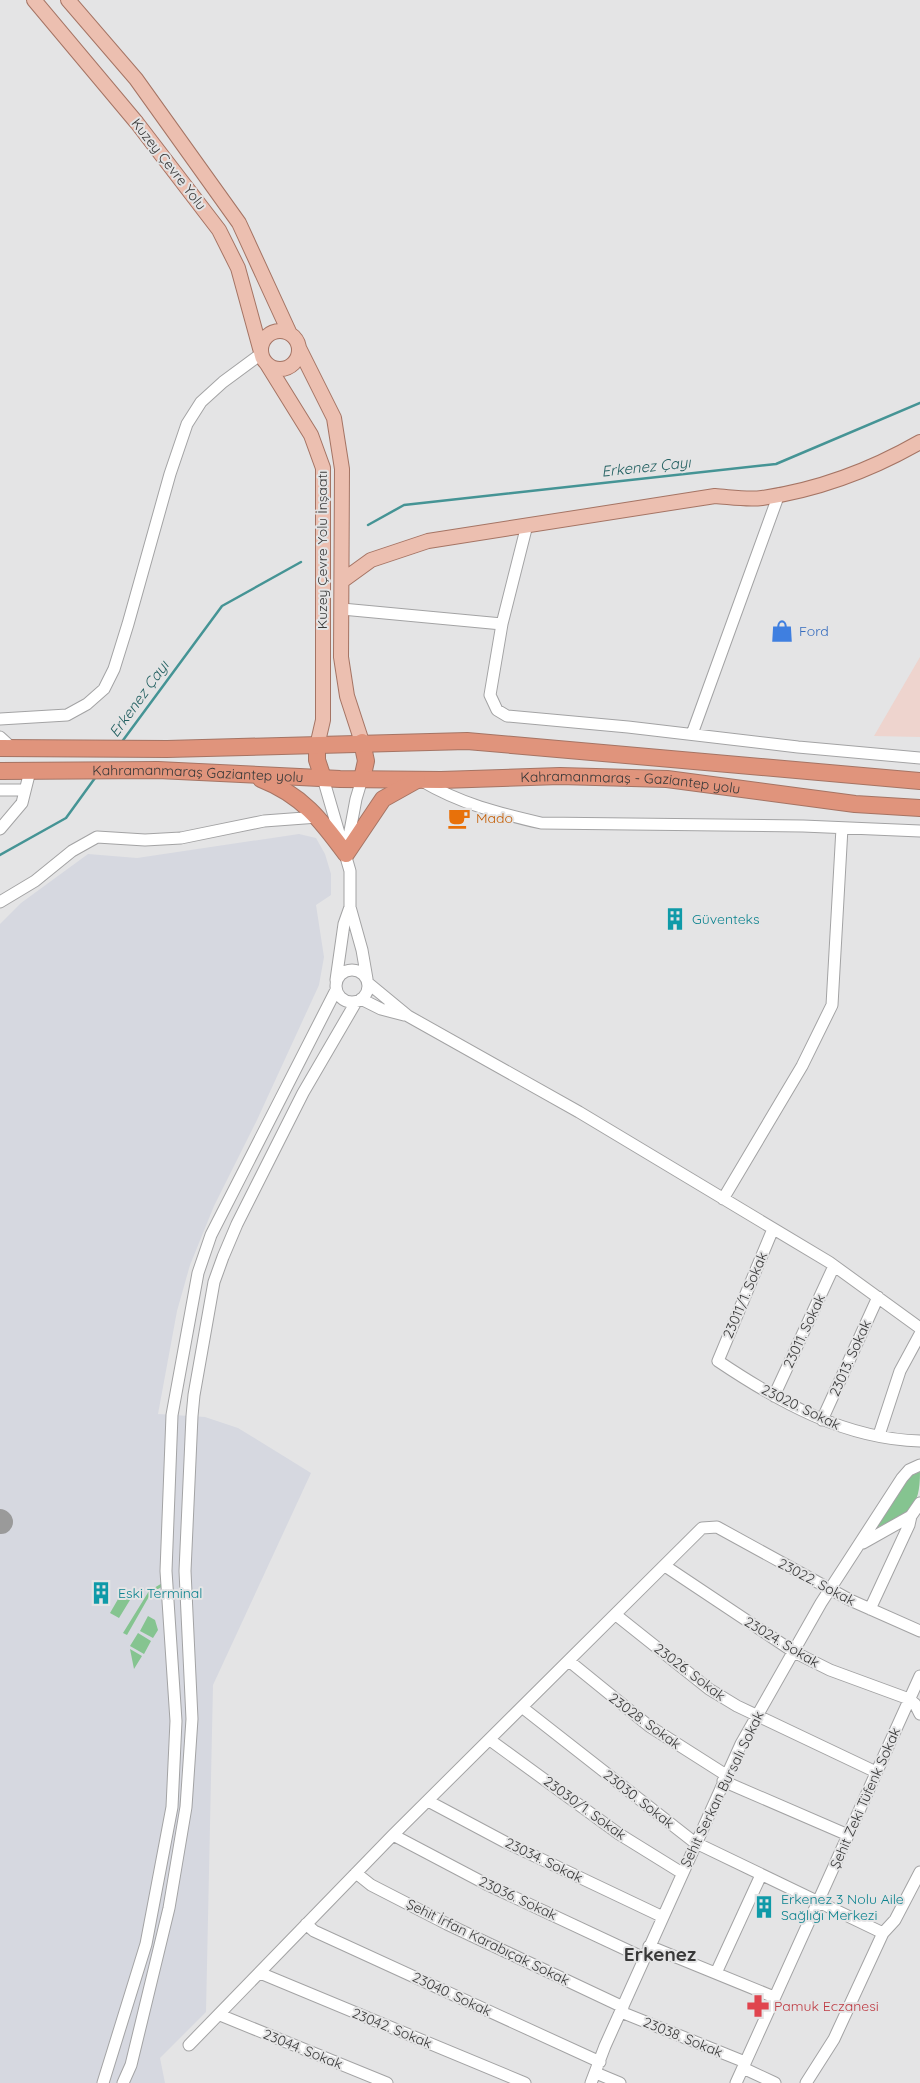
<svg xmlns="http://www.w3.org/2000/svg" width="920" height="2083" viewBox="0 0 920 2083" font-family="Quicksand,sans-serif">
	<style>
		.built { fill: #d6d8e0 }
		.industrial { fill: #eed4ce }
		.green { fill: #85c490 }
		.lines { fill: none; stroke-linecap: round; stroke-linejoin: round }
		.stream { stroke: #459495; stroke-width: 2.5 }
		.taxiway { stroke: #9a9a9a; stroke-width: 24 }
		.minor-casing { stroke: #a3a3a4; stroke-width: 13 }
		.major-casing { stroke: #a57464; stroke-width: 16 }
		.highway-casing { stroke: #a57464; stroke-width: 18 }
		.minor { stroke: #fff; stroke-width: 11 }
		.major { stroke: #ecbfb0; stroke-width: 14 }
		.highway { stroke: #e0947c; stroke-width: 16 }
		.labels { text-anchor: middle; stroke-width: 4; stroke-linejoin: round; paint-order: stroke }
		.street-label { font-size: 14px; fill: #383838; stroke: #e4e4e5 }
		.shop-label { font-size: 14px; fill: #366cbe; stroke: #e4e4e5; text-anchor: start }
		.food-label { font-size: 14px; fill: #c56008; stroke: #e4e4e5; text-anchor: start }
		.culture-label { font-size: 14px; fill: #0d838f; stroke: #e4e4e5; text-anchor: start }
		.health-label { font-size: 14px; fill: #be3a42; stroke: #e4e4e5; text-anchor: start }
		.water-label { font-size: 15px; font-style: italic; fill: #246162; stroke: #e4e4e5 }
		.district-label { font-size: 19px; font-weight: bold; fill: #383838; stroke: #e4e4e5 }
	</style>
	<rect width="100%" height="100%" fill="#e4e4e5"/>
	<path class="built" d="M 299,834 L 316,838 L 325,854 L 331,874 L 331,895 L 316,905 L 324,957 L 319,985 L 257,1120 L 214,1206 L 190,1265 L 177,1311 L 158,1414 L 205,1417 L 238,1428 L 311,1473 L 213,1685 L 206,2012 L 160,2058 L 165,2083 L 0,2083 L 0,924 L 21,903 L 88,854 L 137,858 Z"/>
	<path class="industrial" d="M 920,657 L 920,737 L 874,736 Z"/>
	<path class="green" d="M 920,1472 C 920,1511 908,1513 876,1528 L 909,1476 Z
		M 164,1582 L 165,1585 L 151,1593 L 127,1635 L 123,1633 L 149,1591 Z
		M 121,1594 L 130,1600 L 119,1618 L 110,1613 Z
		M 148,1616 L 155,1620 L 158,1630 L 153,1638 L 140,1631 Z
		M 138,1633 L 151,1641 L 144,1654 L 130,1646 Z
		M 130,1649 L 142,1656 L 134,1669 Z"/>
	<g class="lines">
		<path class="stream" d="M 368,525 L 404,505 L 776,464 L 920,403
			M 121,743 L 222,606 L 301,562
			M 0,855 L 66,818 L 95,778"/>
		<path class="taxiway" d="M 0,1521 L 1,1522"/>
		<defs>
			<path id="minor" d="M 342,609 L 502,624 L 490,695 L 497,710 L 507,716 L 628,727 L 798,747 L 920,758
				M 502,624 L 527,525
				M 0,719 L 67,715 L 87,704 L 104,689 L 114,669 L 128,624 L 170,474 L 187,424 L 201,402 L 223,382 L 261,354
				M 692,734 L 779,494
				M 0,737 L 12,748
				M 323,778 L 350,871 L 350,907 L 362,950 L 367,979
				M 422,781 C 461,804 498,813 541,823 L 803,826 L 920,831
				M 0,790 L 25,790
				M 0,829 L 22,803 L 30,771
				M 347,847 L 356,799 L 362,779
				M 0,902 L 35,881 L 72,851 L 97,837 L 145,840 L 181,838 L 264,821 L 318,817
				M336 986a16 16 0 1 1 32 0a16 16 0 1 1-32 0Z
				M 336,980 L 344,924 L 350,907
				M 368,983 L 408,1016 L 579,1112 L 829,1262 L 920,1328
				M 361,999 L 381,1009 L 404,1015
				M 723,1199 L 802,1066 L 832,1005 L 842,828
				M 773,1229 L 718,1361 C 779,1402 845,1439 920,1441
				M 774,1396 L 834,1266
				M 822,1420 L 878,1297
				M 879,1435 L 900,1371 L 920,1334
				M 863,1543 L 911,1516 L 920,1503
				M 665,1566 L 794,1652 L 830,1670 L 909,1699 L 915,1704 L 920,1714
				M 870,1609 L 909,1525 L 911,1516
				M 616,1615 L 709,1689 L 737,1706 L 876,1772
				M 569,1661 L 649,1726 L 726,1775
				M 523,1708 L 694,1842 L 883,1933
				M 490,1740 L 619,1834 L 682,1873
				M 723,1781 L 848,1835
				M 428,1801 L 505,1842 L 663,1917
				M 393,1835 L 486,1884 L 644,1958
				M 356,1873 L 371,1885 L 447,1924 L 623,2007
				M 306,1924 L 314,1931 L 600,2062
				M 649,1946 L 774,1997
				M 260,1973 L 525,2083
				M 716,1973 L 761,1875
				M 621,2012 L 745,2062
				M 220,2015 L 387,2083
				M 189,2045 L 393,1835 L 702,1528 L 717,1527 L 850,1600 L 920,1631
				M 743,2068 L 775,2083
				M 596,2073 L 620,2083
				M 103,2083 L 146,1944 L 172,1807 L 176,1721 L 166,1571 L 172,1415 L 198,1273 L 211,1235 L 336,990
				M 123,2083 L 131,2065 L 169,1908 L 186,1807 L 192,1719 L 185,1571 L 192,1416 L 194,1395 L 214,1282 L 223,1257 L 237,1224 L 303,1093 L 356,1002
				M 591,2083 L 605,2046 L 741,1744 L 821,1603 L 902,1478 L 909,1470 L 920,1465
				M 736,2083 L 920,1676
				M 806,2083 L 834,2039 L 883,1933 L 895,1920 L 920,1872"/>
			<path id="major" d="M 34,0 L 137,123 L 219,230 L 238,268 L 261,352
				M 68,0 L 136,79 L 239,223 L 290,334
				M261 350a19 19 0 1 1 38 0a19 19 0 1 1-38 0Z
				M 299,348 L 334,418 L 342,469 L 341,657 L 347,696 L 362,742
				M 267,364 L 311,435 L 323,468 L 323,720 L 317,746
				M 342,581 L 371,560 L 428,541 L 715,496 C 730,497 747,500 762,498 C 817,490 871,470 920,442"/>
			<g id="highway">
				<path d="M 362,742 L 366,761 L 362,779"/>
				<path d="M 317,746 L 317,760 L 323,778"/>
				<path d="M 0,748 L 167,749 L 467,741 L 920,781"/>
				<path id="s1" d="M 0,771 L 158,770 L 340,779 L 441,780 L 560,776 L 667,779 L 855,804 L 920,808"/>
				<path d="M 261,779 C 302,795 321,820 346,854 L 383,799 L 417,780"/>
			</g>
		</defs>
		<use href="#minor" class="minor-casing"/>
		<use href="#major" class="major-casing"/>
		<use href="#highway" class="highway-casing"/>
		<use href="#minor" class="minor"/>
		<use href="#major" class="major"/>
		<use href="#highway" class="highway"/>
	</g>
	<defs>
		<symbol id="shop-bare" viewBox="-9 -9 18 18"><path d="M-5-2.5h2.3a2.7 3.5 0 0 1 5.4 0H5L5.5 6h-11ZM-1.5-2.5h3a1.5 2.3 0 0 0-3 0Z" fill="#3f7fe0" stroke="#e4e4e5" stroke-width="2.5" paint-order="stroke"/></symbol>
		<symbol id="cafe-bare" viewBox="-9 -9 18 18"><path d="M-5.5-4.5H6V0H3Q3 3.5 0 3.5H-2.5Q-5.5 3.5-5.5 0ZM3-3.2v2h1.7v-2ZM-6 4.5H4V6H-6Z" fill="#e8710a" stroke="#e4e4e5" stroke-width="2.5" paint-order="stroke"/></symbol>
		<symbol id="building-bare" viewBox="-9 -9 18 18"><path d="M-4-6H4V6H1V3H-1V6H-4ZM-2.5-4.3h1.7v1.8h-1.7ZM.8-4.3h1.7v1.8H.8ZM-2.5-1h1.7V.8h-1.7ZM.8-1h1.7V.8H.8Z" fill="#0f9aa8" stroke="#e4e4e5" stroke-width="2.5" paint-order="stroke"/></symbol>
		<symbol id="pharmacy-bare" viewBox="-9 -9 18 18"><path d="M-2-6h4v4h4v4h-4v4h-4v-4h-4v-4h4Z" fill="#e0444e" stroke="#e4e4e5" stroke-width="2.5" paint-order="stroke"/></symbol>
	</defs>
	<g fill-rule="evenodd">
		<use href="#shop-bare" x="766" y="615" width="32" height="32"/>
		<use href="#cafe-bare" x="443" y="802" width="32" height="32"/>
		<use href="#building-bare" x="659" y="903" width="32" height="32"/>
		<use href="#building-bare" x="85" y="1577" width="32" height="32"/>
		<use href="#building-bare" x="748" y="1891" width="32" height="32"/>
		<use href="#pharmacy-bare" x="742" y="1990" width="32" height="32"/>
	</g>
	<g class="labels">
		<g class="street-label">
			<text transform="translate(169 164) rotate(52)" y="5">Kuzey Çevre Yolu</text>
			<text transform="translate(322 550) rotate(-90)" y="5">Kuzey Çevre Yolu İnşaatı</text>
			<text dy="5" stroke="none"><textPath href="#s1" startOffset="198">Kahramanmaraş Gaziantep yolu</textPath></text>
			<text dy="5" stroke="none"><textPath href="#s1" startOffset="631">Kahramanmaraş - Gaziantep yolu</textPath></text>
			<text transform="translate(745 1295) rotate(-67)" y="5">23011/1. Sokak</text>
			<text transform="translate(804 1331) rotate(-65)" y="5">23011. Sokak</text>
			<text transform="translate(850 1358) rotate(-66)" y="5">23013. Sokak</text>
			<text transform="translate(801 1407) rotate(26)" y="5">23020. Sokak</text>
			<text transform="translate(817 1582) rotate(28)" y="5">23022. Sokak</text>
			<text transform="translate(782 1642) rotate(31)" y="5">23024. Sokak</text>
			<text transform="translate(690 1672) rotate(37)" y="5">23026. Sokak</text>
			<text transform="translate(645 1721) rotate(36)" y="5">23028. Sokak</text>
			<text transform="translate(722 1789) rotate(-64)" y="5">Şehit Serkan Bursalı Sokak</text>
			<text transform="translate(865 1798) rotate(-66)" y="5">Şehit Zeki Tüfenk Sokak</text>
			<text transform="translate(639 1799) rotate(38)" y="5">23030. Sokak</text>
			<text transform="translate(585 1808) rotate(36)" y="5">23030/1. Sokak</text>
			<text transform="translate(544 1860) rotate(26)" y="5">23034. Sokak</text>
			<text transform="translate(518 1898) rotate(25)" y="5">23036. Sokak</text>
			<text transform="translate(488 1942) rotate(26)" y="5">Şehit İrfan Karabıçak Sokak</text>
			<text transform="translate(452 1994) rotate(25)" y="5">23040. Sokak</text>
			<text transform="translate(392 2028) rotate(22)" y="5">23042. Sokak</text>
			<text transform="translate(683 2037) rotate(22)" y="5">23038. Sokak</text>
			<text transform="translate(303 2049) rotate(22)" y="5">23044. Sokak</text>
		</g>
		<g class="shop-label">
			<text x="799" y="636">Ford</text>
		</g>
		<g class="food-label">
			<text x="476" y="823">Mado</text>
		</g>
		<g class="culture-label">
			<text x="692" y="924">Güventeks</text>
			<text x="118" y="1598">Eski Terminal</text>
			<text x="781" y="1904">Erkenez 3 Nolu Aile<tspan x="781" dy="16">Sağlığı Merkezi</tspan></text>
		</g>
		<g class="health-label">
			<text x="774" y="2011">Pamuk Eczanesi</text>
		</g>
		<g class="water-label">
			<text transform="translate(646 467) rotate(-6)" y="5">Erkenez Çayı</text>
			<text transform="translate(139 699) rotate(-54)" y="5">Erkenez Çayı</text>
		</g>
		<g class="district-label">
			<text x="660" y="1961">Erkenez</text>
		</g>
	</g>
</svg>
